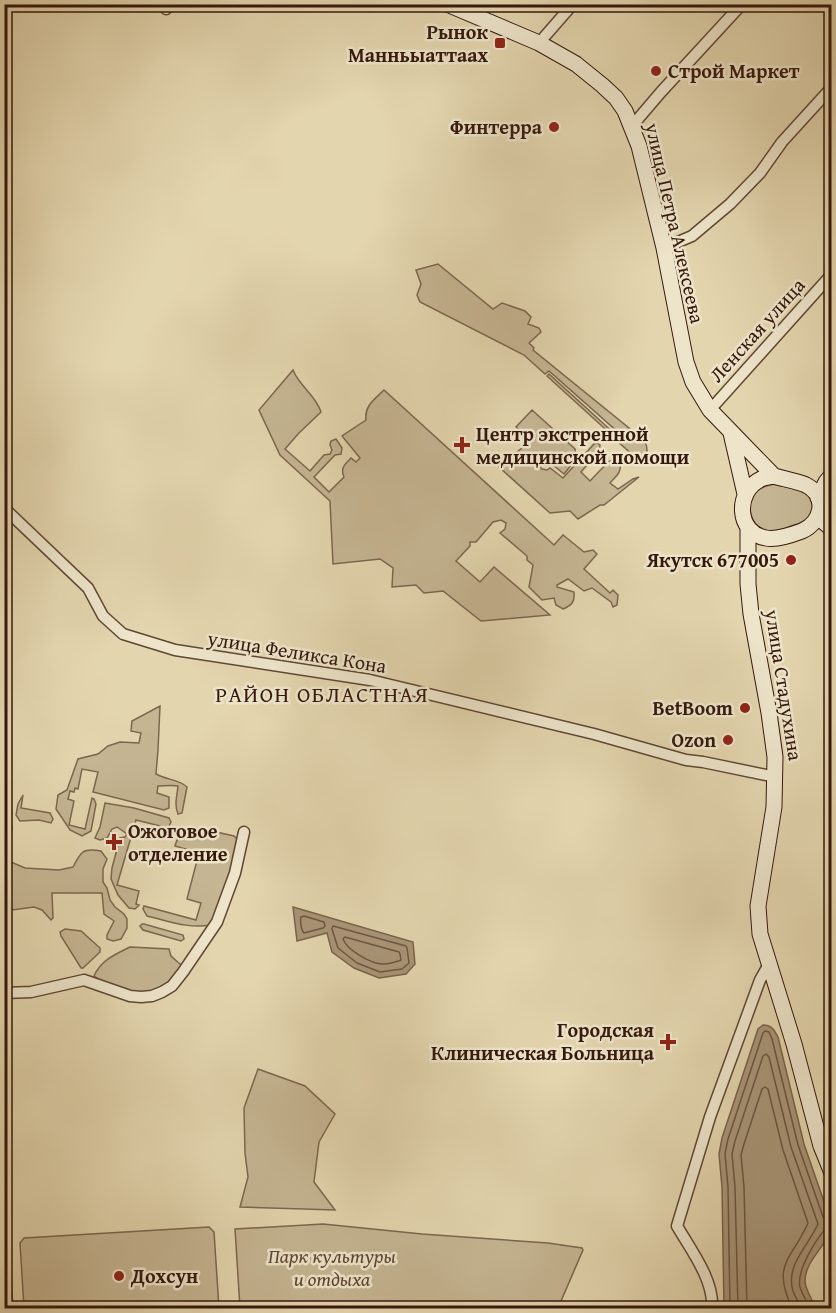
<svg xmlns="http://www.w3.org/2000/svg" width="836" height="1313" viewBox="0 0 836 1313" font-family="'Gentium Book Plus',serif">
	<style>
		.green { fill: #c5b592; stroke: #7c664f; stroke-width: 1.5 }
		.water { fill: #a89577; stroke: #7a634c; stroke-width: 1.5 }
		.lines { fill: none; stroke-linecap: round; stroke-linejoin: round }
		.shore { stroke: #6e5642; stroke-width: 1.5 }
		.street-casing { stroke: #604734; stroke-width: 13 }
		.secondary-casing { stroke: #34180c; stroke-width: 17 }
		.street { stroke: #ede4ca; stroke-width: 10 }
		.secondary { stroke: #ede4ca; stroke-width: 15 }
		.poi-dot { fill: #8f2418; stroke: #ede4ca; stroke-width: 2 }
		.labels { text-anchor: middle; stroke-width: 5; stroke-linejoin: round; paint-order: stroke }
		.poi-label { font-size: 20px; font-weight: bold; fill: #34180c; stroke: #ede4ca; text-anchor: end }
		.street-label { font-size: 20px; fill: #34180c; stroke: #ede4ca }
		.park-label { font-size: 20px; font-style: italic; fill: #604734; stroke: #ede4ca }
		.quarter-label { font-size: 22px; letter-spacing: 1.5px; fill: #34180c; stroke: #ede4ca }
	</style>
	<rect width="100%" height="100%" fill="#e3d5ae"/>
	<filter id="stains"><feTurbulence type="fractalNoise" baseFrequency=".00333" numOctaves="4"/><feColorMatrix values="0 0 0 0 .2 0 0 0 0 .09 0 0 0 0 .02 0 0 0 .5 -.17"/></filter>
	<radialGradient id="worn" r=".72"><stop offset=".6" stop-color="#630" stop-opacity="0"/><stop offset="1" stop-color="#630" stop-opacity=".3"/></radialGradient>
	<path class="green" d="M 438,264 L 493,309 L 502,303 L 525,311 L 531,317 L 528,324 L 539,328 L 541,332 L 529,343 L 534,348 L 533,350 L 645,441 C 648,449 648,457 643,463 L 642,463 L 616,440 L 620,434 L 549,371 L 545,374 L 524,355 L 420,302 L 417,295 L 421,284 L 416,270 Z
		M 293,370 C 299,386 316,395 321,412 L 299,433 L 285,449 L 310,471 L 324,455 L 330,454 L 332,450 L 330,445 L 331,441 L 336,439 L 342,448 L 341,454 L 335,455 L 314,477 L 329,492 L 344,477 C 340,468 345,464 351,458 L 356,462 L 360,458 L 342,436 L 366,420 C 364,406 375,399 384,390 L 554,545 L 563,535 L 584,552 L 593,550 L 597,554 L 584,569 L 610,593 L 613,590 L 618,595 L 617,605 L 613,607 L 611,602 L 592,588 L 584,591 L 568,579 L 557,585 L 557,587 L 574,592 C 575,602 572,605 563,609 L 556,605 L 554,598 L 542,600 L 529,587 L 533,565 L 527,560 L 527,556 L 500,533 L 505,529 L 506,523 L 501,520 L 493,522 L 476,542 L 470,542 L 470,546 L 456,561 L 480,582 L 494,567 L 550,615 L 481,621 L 443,591 L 424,593 L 416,585 L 392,587 L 393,568 L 380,559 L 333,564 L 330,501 L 280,455 L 259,410 Z
		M 549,374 L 616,435 L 614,437 L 547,376 Z
		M 532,410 L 575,449 C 577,460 571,465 564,474 L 553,465 L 553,457 L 550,455 L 544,454 L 539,458 L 537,463 L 542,469 L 547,470 L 550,468 L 563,478 L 594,444 L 597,443 L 600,445 L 599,451 L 581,472 L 590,481 L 608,462 L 614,459 L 620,462 C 622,473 616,476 610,483 L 618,489 L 633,479 L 639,477 L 604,505 L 600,505 L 578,519 L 570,511 L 550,513 L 499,467 L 528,443 C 528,435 522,432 516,427 Z
		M 776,484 C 785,487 795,489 803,492 C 811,496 816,507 811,515 C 807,522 798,524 791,526 C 787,528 782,530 778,531 C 763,534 751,524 750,509 C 748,494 762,485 776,484 Z
		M 160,706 L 158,750 L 156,774 C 166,780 179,779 187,787 L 182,813 L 178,814 C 174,804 177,797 178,786 C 174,785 163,786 158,786 L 157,793 L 169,797 L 169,808 L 164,810 L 93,792 L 98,772 L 82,769 L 78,789 L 75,788 L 74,792 L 70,791 L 68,799 L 74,801 L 69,825 L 85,829 L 92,798 L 94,799 L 96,804 L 91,831 L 82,836 L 70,830 L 56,809 L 58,795 L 67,790 L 78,759 L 98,754 L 108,746 L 120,742 L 139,743 L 141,733 L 131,731 L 132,721 Z
		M 23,795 L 21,808 L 50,813 L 53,819 L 51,823 L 39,820 L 20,821 L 16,815 L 18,804 Z
		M 105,803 L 134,808 L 169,818 L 171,822 L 168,828 L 136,820 L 117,885 L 139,891 L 136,904 L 139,905 L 135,909 L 129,908 L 118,895 L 111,879 L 112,868 L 120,838 L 125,837 L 127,834 L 117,827 L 112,829 L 107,838 L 100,840 L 95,838 L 100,827 Z
		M 5,811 L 12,813 L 10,821 L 12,828 L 7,852 L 11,862 L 25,868 L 59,870 L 73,867 C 81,851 83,848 101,851 L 107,859 L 103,869 L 103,882 L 107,888 L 110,900 L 115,907 L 124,914 L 127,919 L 127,928 L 121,939 L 113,941 L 107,939 L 107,935 L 114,921 L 104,914 L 102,893 L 52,893 L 53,918 L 51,920 L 42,910 L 34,907 L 5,911 Z
		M 194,827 L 234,836 L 238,840 L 230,875 L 211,925 C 188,929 169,921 147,916 L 143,909 L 144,906 L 196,920 L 201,903 L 187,899 L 199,853 L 175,846 C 178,835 183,831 194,827 Z
		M 142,924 L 144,924 L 183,935 L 184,939 L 181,941 L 143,930 L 140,926 Z
		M 65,929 L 81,931 L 100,948 L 100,952 L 83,968 L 81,968 L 61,936 L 60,932 Z
		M 130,947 L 169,949 L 171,956 L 181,965 L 180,968 C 174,977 167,986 156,991 C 140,997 107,987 94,976 C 101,960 116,954 130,947 Z
		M 258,1069 L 305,1086 L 335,1114 L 319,1142 L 314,1182 L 335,1210 L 240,1207 L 248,1177 L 245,1153 L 244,1108 Z
		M 5,1181 L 13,1308 L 5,1308 Z
		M 323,1224 L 422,1234 L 548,1243 L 582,1248 L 583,1250 L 558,1308 L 240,1308 L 235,1229 Z
		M 209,1227 L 214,1232 L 219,1308 L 24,1308 L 20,1243 L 24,1238 Z"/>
	<path class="water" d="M 293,907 L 413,942 L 415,964 L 406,974 L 379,978 L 354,968 L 332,952 L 327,933 L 297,941 Z
		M 763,1025 C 772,1025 774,1030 778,1037 L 804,1144 L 831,1222 C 833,1242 804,1259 805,1282 C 806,1291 813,1300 815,1308 L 724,1308 L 722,1187 L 719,1154 L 722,1138 L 758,1029 Z"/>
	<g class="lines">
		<path class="shore" d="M 304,916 L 324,922 L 325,926 L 323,928 L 304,933 C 301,930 300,921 301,917 Z
			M 333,926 L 406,946 L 407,948 L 409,963 L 402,969 L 380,972 L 357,963 L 338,948 L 332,929 Z
			M 345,937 L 399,952 L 400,954 L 401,960 C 396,962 389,964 383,964 C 371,964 347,950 343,939 Z
			M 730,1308 L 728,1187 L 725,1154 L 728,1139 L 763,1033 L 765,1031 L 769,1032 L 772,1039 L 798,1145 L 823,1217 L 830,1223 L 832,1222
			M 738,1308 L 735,1187 L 732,1154 L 735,1141 L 763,1056 L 766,1054 L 769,1057 L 791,1147 L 818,1224 C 809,1245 785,1265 793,1291 C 795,1297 799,1303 802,1308
			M 747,1308 L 744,1187 L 741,1155 L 744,1144 L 762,1089 L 765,1087 L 768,1089 L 783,1150 L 808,1223 C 792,1260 771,1263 792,1308
			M 809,1308 C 807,1301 802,1294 800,1287 C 796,1271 818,1234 830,1225 L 832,1227"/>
		<defs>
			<path id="street" d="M 166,9 L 167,4
				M 539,43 L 573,4
				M 632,126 L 661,92 L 742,4
				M 664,248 L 692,236 L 730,204 L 760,173 L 782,142 L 832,87
				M 710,410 L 832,274
				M 4,508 L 88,588 L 103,616 L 123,634 L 175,650 L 370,680 L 594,734 L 686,760 L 703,762 L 776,777
				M 4,993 L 31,992 L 84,980 L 130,996 L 141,997 L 152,996 L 162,992 L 172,986 L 183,972 L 217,922 L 235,873 L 244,832
				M 712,1308 C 714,1280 691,1250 677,1226 L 710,1117 L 760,980 L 769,964"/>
			<path id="secondary" d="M 447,4 L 539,43 L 576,64 L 602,85 L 616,98 L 625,111 L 639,146 L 664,248 L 686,362 L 693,382 L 710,410 L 774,476
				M 731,433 L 745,494
				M 774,476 C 784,479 796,481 806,485 C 828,496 822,522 802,531 C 791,535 777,540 766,538 C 736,533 735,491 761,479 C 765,477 770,477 774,476 Z
				M 818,498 L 826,482 L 832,475
				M 818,517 L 832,529
				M 748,528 L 748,584 L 751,614 L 769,713 L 775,757 L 774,807 L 758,906 L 760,934 L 794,1044 L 821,1146 L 832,1173"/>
		</defs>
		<use href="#street" class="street-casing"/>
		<use href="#secondary" class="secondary-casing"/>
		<use href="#street" class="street"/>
		<use href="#secondary" class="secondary"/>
	</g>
	<g class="poi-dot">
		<rect x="494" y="37" width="12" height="12" rx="3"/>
		<circle cx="656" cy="71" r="6"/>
		<circle cx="554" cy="127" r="6"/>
		<path d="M459 436h6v6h6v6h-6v6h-6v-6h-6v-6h6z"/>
		<circle cx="791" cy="560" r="6"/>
		<circle cx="745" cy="708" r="6"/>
		<circle cx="728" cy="740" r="6"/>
		<path d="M111 833h6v6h6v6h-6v6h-6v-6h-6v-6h6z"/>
		<path d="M665 1033h6v6h6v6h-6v6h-6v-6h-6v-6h6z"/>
		<circle cx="119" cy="1276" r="6"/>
	</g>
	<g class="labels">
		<g class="poi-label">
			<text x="488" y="39">Рынок<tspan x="488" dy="23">Манньыаттаах</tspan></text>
			<text x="668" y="78" text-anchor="start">Строй Маркет</text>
			<text x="542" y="134">Финтерра</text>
			<text x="476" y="441" text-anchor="start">Центр экстренной<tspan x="476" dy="23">медицинской помощи</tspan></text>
			<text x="779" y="567">Якутск 677005</text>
			<text x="733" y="715">BetBoom</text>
			<text x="716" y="747">Ozon</text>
			<text x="128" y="838" text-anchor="start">Ожоговое<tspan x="128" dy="23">отделение</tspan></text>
			<text x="654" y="1037">Городская<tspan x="654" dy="23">Клиническая Больница</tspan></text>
			<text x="131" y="1283" text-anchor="start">Дохсун</text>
		</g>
		<g class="street-label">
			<text transform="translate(675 223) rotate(77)" y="7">улица Петра Алексеева</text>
			<text transform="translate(757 330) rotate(-48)" y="7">Ленская улица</text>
			<text transform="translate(297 652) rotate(9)" y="7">улица Феликса Кона</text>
			<text transform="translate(784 685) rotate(81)" y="7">улица Стадухина</text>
		</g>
		<g class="park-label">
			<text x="332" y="1263">Парк культуры<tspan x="332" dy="23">и отдыха</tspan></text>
		</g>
		<g class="quarter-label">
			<text x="322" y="702">РАЙОН ОБЛАСТНАЯ</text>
		</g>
	</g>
	<rect width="836" height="1313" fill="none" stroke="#e3d5ae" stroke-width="24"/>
	<rect x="6" y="6" width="824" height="1301" fill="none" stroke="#34180c" stroke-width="3"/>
	<rect x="12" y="12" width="812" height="1289" fill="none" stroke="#34180c" stroke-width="1.5"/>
	<rect width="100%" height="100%" filter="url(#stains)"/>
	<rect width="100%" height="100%" fill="url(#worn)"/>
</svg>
